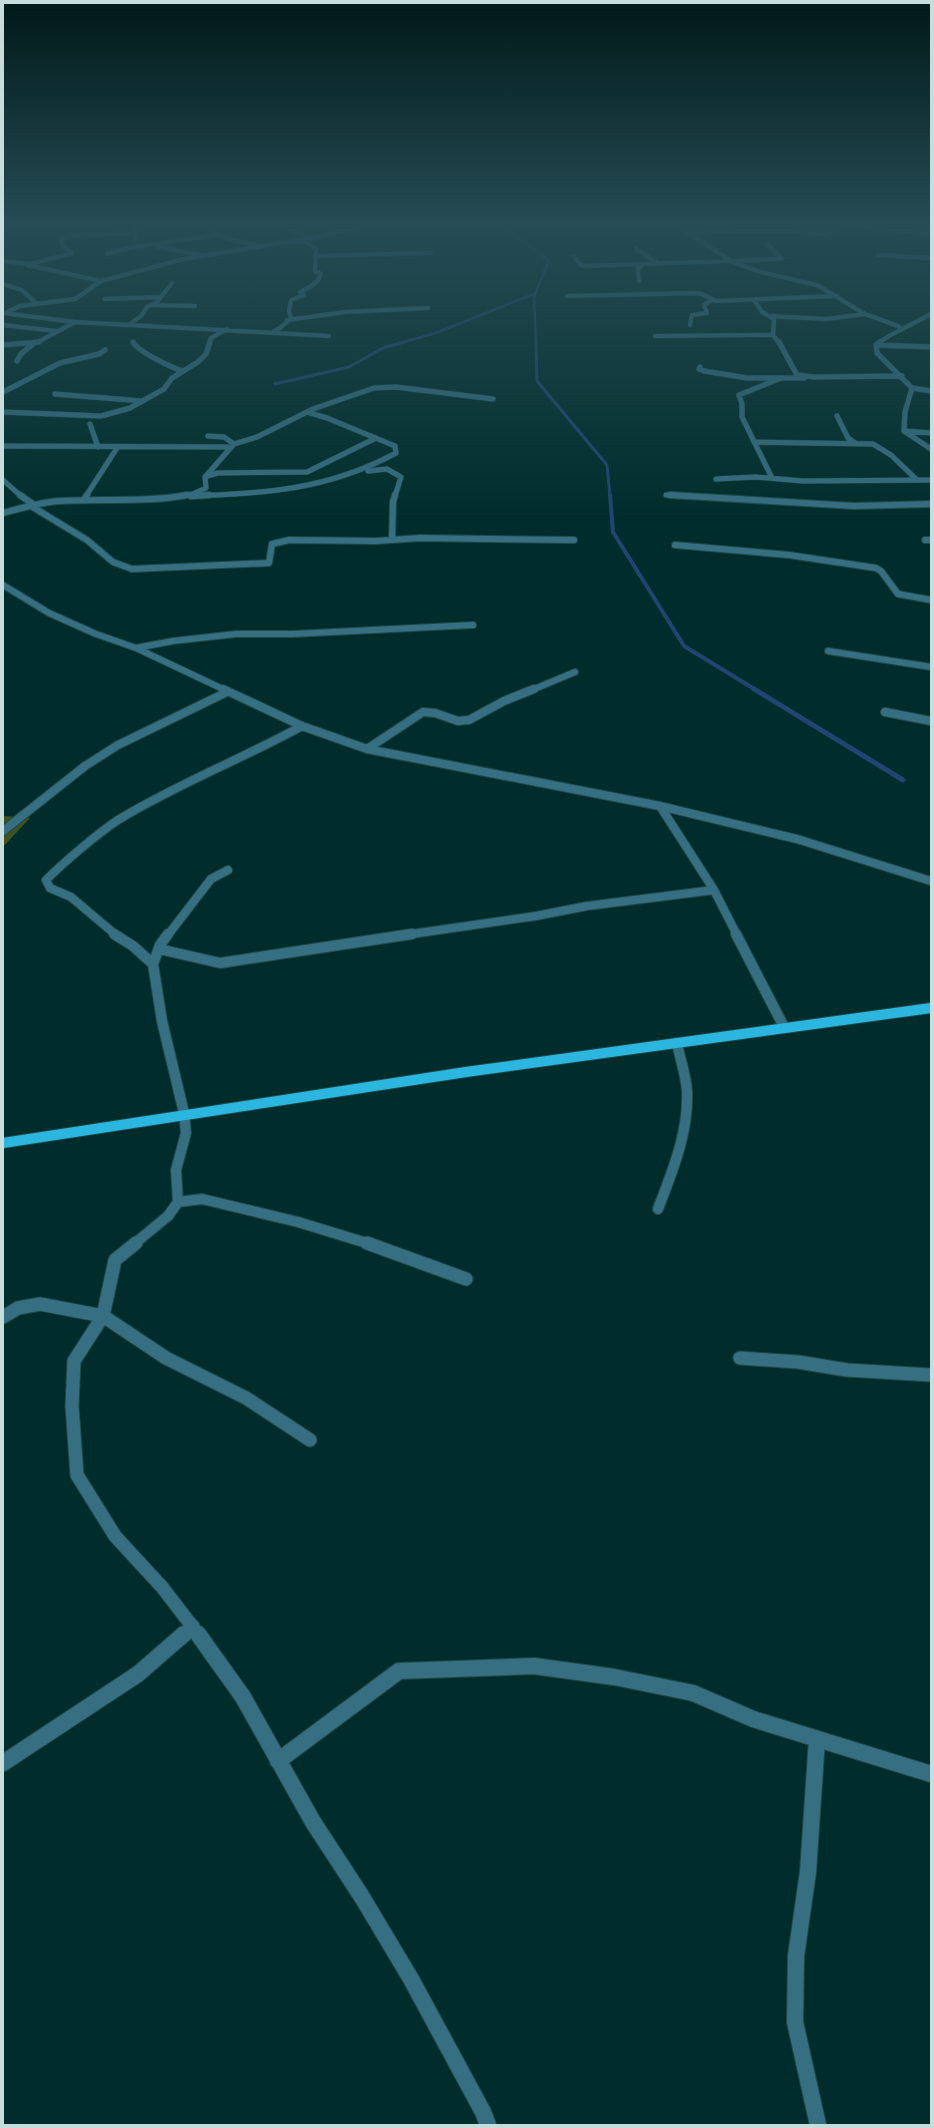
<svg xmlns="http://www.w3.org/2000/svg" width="934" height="2128" viewBox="0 0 934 2128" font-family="'Fira Sans Condensed',sans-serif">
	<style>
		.green { fill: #3d521e }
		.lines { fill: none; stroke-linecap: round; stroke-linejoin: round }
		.stream-far3 { stroke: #214572; stroke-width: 2.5 }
		.stream-far2 { stroke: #214572; stroke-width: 3 }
		.stream-far1 { stroke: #214572; stroke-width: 4 }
		.stream { stroke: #214572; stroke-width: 5 }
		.minor-far6-casing { stroke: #204947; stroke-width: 5 }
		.minor-far5-casing { stroke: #204947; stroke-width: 6 }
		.minor-far4-casing { stroke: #204947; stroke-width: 8 }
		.minor-far3-casing { stroke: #204947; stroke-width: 10 }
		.minor-far2-casing { stroke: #204947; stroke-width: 12 }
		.minor-far1-casing { stroke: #204947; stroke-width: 15 }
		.minor-casing { stroke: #204947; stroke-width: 18 }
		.major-casing { stroke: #204947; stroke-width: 12 }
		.minor-far6 { stroke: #366e82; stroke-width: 4 }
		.minor-far5 { stroke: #366e82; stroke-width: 5 }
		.minor-far4 { stroke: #366e82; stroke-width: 6 }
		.minor-far3 { stroke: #366e82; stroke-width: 8 }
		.minor-far2 { stroke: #366e82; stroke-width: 10 }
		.minor-far1 { stroke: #366e82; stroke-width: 13 }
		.minor { stroke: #366e82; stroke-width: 16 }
		.major { stroke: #2bb6e0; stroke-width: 10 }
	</style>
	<rect width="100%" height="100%" fill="#002d2b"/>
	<path class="green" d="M 3,816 L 30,818 L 3,847 Z"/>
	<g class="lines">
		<path class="stream-far3" d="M 495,221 L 549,260 L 534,297 L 536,343
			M 400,343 L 436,333 L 536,293"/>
		<path class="stream-far2" d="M 536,342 L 537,381 L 607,465 L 610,496
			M 275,384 L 349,367 L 383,348 L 404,342"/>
		<path class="stream-far1" d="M 610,495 L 613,532 L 684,646 L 756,690"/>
		<path class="stream" d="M 754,689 L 903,780"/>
		<defs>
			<path id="minor-far6" d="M 133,221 L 136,238
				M 207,221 C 212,240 238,241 255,245
				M 268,221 L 311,238
				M 668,221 L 733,262 L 760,272 L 817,285 L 865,314 L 898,326 L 901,329
				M 687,233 L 775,231 L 826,234 L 840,227 L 851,226 L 931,234
				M 306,240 L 383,221
				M 159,247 L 200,255
				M 636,249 L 659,264
				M 107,254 L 129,248 L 216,235
				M 878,255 L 931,258
				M 317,256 L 431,253
				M 574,257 L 581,265 L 586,266 L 782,259 L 767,244
				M 3,261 L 28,264
				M 101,281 L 27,265 L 72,253 L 63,246 L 61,239 L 66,236 L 134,233
				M 639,281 L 638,269 L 642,265
				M 3,284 L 22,290 L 37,304
				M 567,296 L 695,293 L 702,294 L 716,301 L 837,296
				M 105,299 L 159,297
				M 754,300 L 762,312 L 774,319 L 773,335 L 779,343
				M 152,305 L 195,306
				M 7,312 L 20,306 L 75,299 L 101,281 L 184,259 L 311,238
				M 3,313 L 75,322 L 329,336
				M 769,316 L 826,319 L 865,314
				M 287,320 L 345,312 L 428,308
				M 130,324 L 141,316 L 147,307 L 157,302 L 172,283
				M 3,325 L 56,331
				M 690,325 L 692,315 L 707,313 L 704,305 L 712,300
				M 274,331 L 280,328 L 291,318 L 289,311 L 291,300 L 304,295 L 300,292 C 308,288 319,283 321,274 L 315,271 L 316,249 L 306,242 L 299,242
				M 655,336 L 773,335
				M 36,343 L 75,322
				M 209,343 L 211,338 L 227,329
				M 878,343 L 889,336 L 931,314"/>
			<path id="minor-far5" d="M 133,342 C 137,351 172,368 183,371
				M 779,342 L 797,375 L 814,377 L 902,376
				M 880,342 L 876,345 L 877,353 L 912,388 L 931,391
				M 3,345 L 39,342
				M 876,345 L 931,347
				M 17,361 L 21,354 L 33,344
				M 700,367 L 699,369 L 704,371 L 747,378 L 804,378
				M 912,388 L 905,412 L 904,431 L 931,449
				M 3,392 L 60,363 L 99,354 L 105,350
				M 55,394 L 142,401
				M 3,412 L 101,416 L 130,408 L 164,389 L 172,378 L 198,362 L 206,354 L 210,342
				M 837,416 L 848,438 L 855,443
				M 90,424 L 98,447
				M 904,431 L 931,433
				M 754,442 L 873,444 L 891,455 L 917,480
				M 234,444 L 257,437 L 313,409 L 374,388 L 396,387 L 493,399
				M 3,446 L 231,447
				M 368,471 L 387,469 L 401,477 L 395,496
				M 207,476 L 218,473 L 307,472 L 376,438
				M 772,478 L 742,417 L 742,404 L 739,395 L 781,378
				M 716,479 L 755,477 L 803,481 L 931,480
				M 3,480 L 21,496
				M 666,495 L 688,496
				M 86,496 L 117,448
				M 182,496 L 193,494 L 206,488 L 205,477 L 234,444 L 224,437 L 208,436
				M 191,496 C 267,493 327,490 396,453 L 395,446 L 327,418 L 307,412"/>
			<path id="minor-far4" d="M 20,495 L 34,505
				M 670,495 L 854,506 L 931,504
				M 191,496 L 209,495
				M 84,500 L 87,495
				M 31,506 L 87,540 L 113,562 L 132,569 L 269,563 L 272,544 L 289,540 L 376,541 L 420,538 L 574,540
				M 3,513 C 22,508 41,502 60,501 C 102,498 145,503 187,495
				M 392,539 L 393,502 L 395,495
				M 925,540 L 931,540
				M 675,545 L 789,555 L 876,568 L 881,571 L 898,594 L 931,600
				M 3,585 L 49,613 L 96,634 L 136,648 L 225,690
				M 136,648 L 173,641 L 236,634 L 293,634 L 473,625
				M 828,651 L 931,667
				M 532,690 L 575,672"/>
			<path id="minor-far3" d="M 223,689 L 302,726 L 367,749 L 660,806 L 797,839 L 931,881
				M 885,712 L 931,721
				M 367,749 L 423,712 L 435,713 L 458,721 L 469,720 L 504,701 L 534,689
				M 660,806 L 714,890 L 737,935
				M 3,831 L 85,766 L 118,745 L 227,692
				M 116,935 L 71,897 L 50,888 L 46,880 C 64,862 97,834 118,820 C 177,784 242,759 302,726
				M 168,935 L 211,879 L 228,870
				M 405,935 L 536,916 L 587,906 L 714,890"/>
			<path id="minor-far2" d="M 114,934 L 133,946 L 153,964
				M 736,934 L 784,1027
				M 159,949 L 220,963 L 412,934
				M 178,1202 L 202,1199 L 298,1222 L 370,1244
				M 658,1209 C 672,1172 689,1132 687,1091 C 686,1075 680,1059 677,1043
				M 134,1244 L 168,1216 L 178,1202 L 176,1170 L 186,1133 L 184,1113 L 162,1021 L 153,964 L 160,945 L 168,934"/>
			<path id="minor-far1" d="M 136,1243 L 115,1260 L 103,1316 L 74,1361 L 72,1406 L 77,1475 L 115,1536 L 162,1587 L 199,1635
				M 367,1243 L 466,1279
				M 3,1317 L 18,1308 L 40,1304 L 103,1316 L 166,1358 L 246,1398 L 310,1440
				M 740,1358 L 798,1362 L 847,1370 L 931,1375
				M 183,1635 L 193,1626"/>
			<path id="minor" d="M 198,1634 L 243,1697 L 313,1822 L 362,1897 L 411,1979 L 483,2112 L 488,2125
				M 817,1739 L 808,1872 L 796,1956 L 795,2022 L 818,2125
				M 278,1761 L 399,1671 L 534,1666 L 614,1677 L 693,1693 L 753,1719 L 931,1774
				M 3,1763 L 138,1674 L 184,1634"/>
			<path id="major" d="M 3,1143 L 466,1072 L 931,1008"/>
		</defs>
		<use href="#minor-far6" class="minor-far6-casing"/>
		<use href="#minor-far5" class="minor-far5-casing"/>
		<use href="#minor-far4" class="minor-far4-casing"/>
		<use href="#minor-far3" class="minor-far3-casing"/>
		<use href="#minor-far2" class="minor-far2-casing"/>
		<use href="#minor-far1" class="minor-far1-casing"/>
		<use href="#minor" class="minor-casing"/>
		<use href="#major" class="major-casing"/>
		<use href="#minor-far6" class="minor-far6"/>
		<use href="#minor-far5" class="minor-far5"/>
		<use href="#minor-far4" class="minor-far4"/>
		<use href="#minor-far3" class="minor-far3"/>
		<use href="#minor-far2" class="minor-far2"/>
		<use href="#minor-far1" class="minor-far1"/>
		<use href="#minor" class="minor"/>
		<use href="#major" class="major"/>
	</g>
	<linearGradient id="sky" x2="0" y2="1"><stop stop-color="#001918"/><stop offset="0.43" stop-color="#264c55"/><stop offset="1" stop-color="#264c55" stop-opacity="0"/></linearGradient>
	<rect width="934" height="519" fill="url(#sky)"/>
	<rect width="934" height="2128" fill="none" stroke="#c7dddc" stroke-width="8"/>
</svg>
